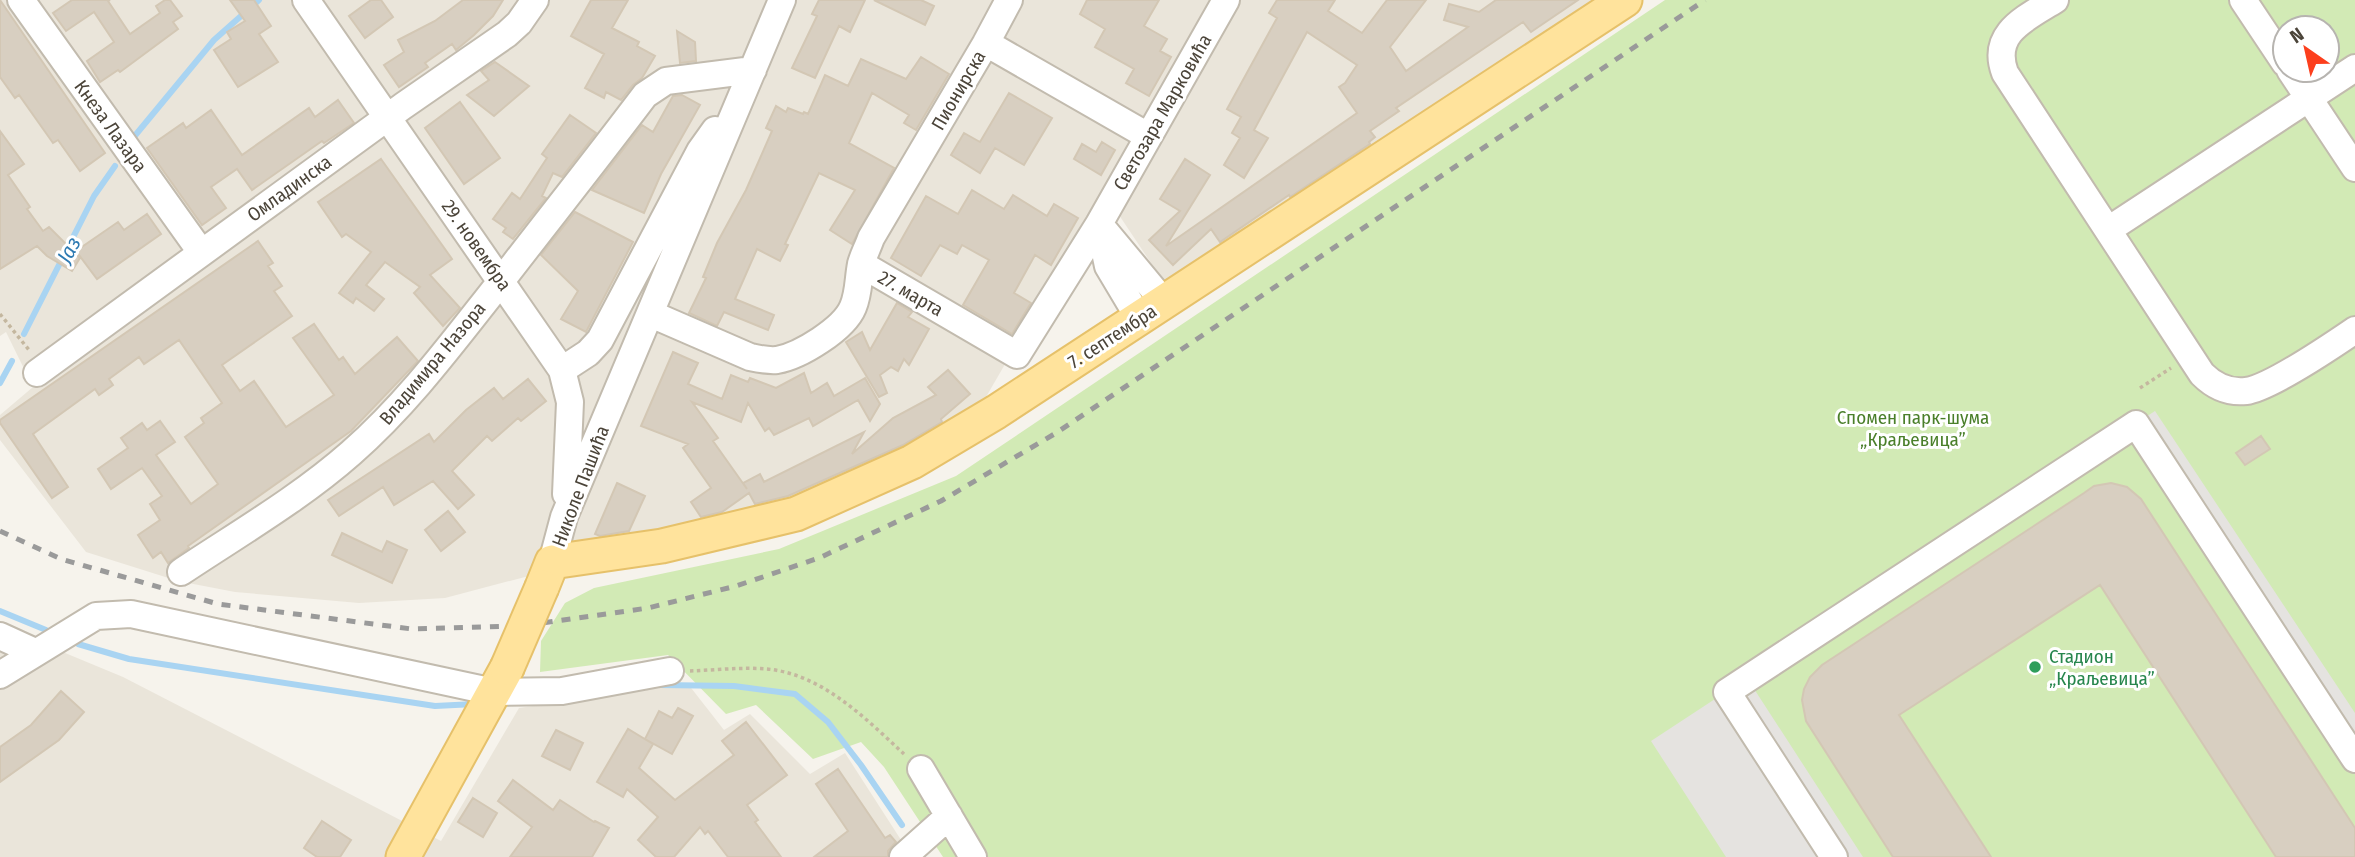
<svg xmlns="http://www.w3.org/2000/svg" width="2355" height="857" viewBox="0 0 2355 857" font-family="'Fira Sans Condensed',sans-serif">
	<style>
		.residential { fill: #eae5da }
		.green { fill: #d2eab5; fill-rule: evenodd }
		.parking { fill: #e5e3e0 }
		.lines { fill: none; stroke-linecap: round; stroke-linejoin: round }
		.stream { stroke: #a9d4f2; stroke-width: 6 }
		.building { fill: #d8cfc1; stroke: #d3c7b4; stroke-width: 2 }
		.minor-casing { stroke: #c2bbae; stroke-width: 30 }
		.major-casing { stroke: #e6c16a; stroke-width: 37 }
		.path { stroke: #c4b79f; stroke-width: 3.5; stroke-dasharray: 3.5 3.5; stroke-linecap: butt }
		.minor { stroke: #fff; stroke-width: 26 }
		.major { stroke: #ffe39c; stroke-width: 33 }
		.rail { stroke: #9a9a9a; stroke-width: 5; stroke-dasharray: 9 9; stroke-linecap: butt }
		.major-bridge-casing { stroke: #e6c16a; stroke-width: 37; stroke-linecap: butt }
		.major-bridge { stroke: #ffe39c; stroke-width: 33 }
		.leisure-dot { fill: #2e9e5b; stroke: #fff; stroke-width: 2.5 }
		.labels { text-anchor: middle; stroke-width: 6; stroke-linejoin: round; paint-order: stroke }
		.street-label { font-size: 19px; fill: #4b4439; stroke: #fff }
		.park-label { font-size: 19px; fill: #4a7f2a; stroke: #fff }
		.leisure-label { font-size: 19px; fill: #27864d; stroke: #fff; text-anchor: start }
		.water-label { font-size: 21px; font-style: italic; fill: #2e7ab2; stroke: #fff }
	</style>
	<rect width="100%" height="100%" fill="#f6f3ec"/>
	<path class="residential" d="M 0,0 L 1613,0 L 1169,290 L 1119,215 L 1099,202 L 986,397 L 954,427 L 809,502 L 445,598 L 359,603 L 235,592 L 178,581 L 86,552 L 0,440 L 0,415 L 33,387 L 6,332 L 0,336 Z
		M 0,626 L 123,677 L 441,841 L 519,708 L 688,684 L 724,730 L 750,714 L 810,774 L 845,753 L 912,857 L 0,857 Z"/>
	<path class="green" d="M 1665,0 L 2355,0 L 2355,857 L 943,857 L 884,767 L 861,742 L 813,759 L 756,705 L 726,714 L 668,655 L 540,672 L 541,641 L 565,603 L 594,588 L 779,549 L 956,476 ZM 2285,28 L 2327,28 L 2327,70 L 2285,70 Z"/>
	<path class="parking" d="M 2155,411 L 2355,713 L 2355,757 L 2135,424 Z
		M 1747,678 L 1863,857 L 1726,857 L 1651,741 Z"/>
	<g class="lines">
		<path class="stream" d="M 133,138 L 214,40 L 259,0
			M 24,334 L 94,196 L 115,166
			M 0,383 L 12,361
			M 0,611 L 46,630
			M 78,644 L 129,659 L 435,706 L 475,704
			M 660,685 L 734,686 L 795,694 L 828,722 L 861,765 L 902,825"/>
	</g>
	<path class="building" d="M 0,0 L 105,153 L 80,171 L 58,140 L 53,143 L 19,95 L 15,98 L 0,77 Z
		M 72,0 L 110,0 L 108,1 L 130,34 L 160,13 L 156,6 L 165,0 L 170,0 L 182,16 L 173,22 L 178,29 L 120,72 L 118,70 L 100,82 L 87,61 L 114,42 L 94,12 L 66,31 L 53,13 Z
		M 230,0 L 254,0 L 271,26 L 259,34 L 278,62 L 238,87 L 214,50 L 231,39 L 227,32 L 245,21 Z
		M 371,0 L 381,0 L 393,17 L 365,38 L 349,16 Z
		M 463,0 L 503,0 L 493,16 L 474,35 L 456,50 L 452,44 L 425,63 L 428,67 L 399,87 L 384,65 L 404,52 L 398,40 L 435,21 Z
		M 591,0 L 628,0 L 612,28 L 639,42 L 637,46 L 655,56 L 642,78 L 633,85 L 621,100 L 606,92 L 604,98 L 585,88 L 604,54 L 571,36 Z
		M 819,0 L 865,0 L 850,32 L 839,26 L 815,78 L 792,68 L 817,16 L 812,14 Z
		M 874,0 L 921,0 L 934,6 L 925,25 Z
		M 1087,0 L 1159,0 L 1144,26 L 1167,39 L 1160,51 L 1171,57 L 1149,96 L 1126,83 L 1134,69 L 1095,47 L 1105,29 L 1080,14 Z
		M 1277,0 L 1335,0 L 1328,11 L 1362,33 L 1387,0 L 1426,0 L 1390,47 L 1406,71 L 1468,27 L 1444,20 L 1449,4 L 1479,12 L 1496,0 L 1578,0 L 1531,32 L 1523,22 L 1396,108 L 1399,111 L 1370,131 L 1375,137 L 1369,142 L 1370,144 L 1290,197 L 1289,195 L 1220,242 L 1211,229 L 1173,265 L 1149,240 L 1180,211 L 1160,199 L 1185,159 L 1210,175 L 1166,246 L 1357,113 L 1339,87 L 1345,83 L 1357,65 L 1307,32 L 1254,130 L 1268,138 L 1244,178 L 1224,165 L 1240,138 L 1232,133 L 1241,117 L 1227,109 L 1277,18 L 1269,13 Z
		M 677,31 L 695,42 L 696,61 L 680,63 Z
		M 921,57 L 949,74 L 916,130 L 904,123 L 909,115 L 872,93 L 849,143 L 894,168 L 852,244 L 830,230 L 855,190 L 819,173 L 785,244 L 788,245 L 780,261 L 757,249 L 735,299 L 774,315 L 768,330 L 724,312 L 717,326 L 689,313 L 706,278 L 703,277 L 717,243 L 746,190 L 772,131 L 766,128 L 776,106 L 786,112 L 788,108 L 803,114 L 804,112 L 808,114 L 825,75 L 848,86 L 861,59 L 906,79 Z
		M 495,62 L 529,86 L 494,116 L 467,95 L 489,80 L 481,71 Z
		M 1009,93 L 1052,118 L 1024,165 L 995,148 L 980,173 L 951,155 L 964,133 L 980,142 Z
		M 682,95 L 700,105 L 661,174 L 644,213 L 592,190 L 642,125 L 653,132 L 673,96 Z
		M 338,100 L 354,123 L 324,143 L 322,141 L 252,190 L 237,169 L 211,187 L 226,208 L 202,225 L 147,148 L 183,123 L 186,128 L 211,110 L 242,155 L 309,108 L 315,117 Z
		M 460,102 L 500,158 L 464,184 L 425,128 Z
		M 570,115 L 596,133 L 562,177 L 553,173 L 542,196 L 546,198 L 513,239 L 503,232 L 506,228 L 493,219 L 512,193 L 520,199 L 547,158 L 542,154 Z
		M 0,131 L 24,164 L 8,175 L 30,207 L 27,209 L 43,231 L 49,227 L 80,258 L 72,271 L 47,256 L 37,246 L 0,269 Z
		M 1102,142 L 1115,150 L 1101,175 L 1074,159 L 1082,144 L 1096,152 Z
		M 381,159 L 452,259 L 430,275 L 460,308 L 443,326 L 414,293 L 420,287 L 385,262 L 366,285 L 384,299 L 374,311 L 356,298 L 353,303 L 339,293 L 371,252 L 346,234 L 342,237 L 318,202 Z
		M 972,190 L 1004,209 L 1013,195 L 1047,216 L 1054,204 L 1078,218 L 1051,265 L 1035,255 L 1014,293 L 1031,303 L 1012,334 L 963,305 L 989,260 L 962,245 L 957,254 L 940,245 L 921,276 L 891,258 L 926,196 L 958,214 Z
		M 575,212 L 633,242 L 586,332 L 561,319 L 578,291 L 541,255 Z
		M 147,214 L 161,234 L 97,279 L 76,251 L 118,222 L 124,230 Z
		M 258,241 L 273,263 L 268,266 L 282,286 L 274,291 L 292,316 L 222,365 L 240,391 L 254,381 L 286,427 L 334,395 L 293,338 L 314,324 L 339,360 L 343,357 L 355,374 L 397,337 L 418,361 L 351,431 L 188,546 L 189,548 L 168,563 L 161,552 L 153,558 L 138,535 L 160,520 L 150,504 L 162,496 L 142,468 L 111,489 L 98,469 L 128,448 L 121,438 L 142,423 L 147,430 L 160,421 L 175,442 L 156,455 L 191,504 L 218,484 L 185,437 L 204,423 L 201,418 L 222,403 L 179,340 L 144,364 L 139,357 L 109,379 L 113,385 L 99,395 L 95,389 L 33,434 L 68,487 L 52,498 L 0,423 L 0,420 Z
		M 897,303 L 912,312 L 908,317 L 929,329 L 909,365 L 904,359 L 898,371 L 891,367 L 880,375 L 887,393 L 879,397 L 846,342 L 862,332 L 870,350 Z
		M 673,352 L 698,363 L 688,384 L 722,399 L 731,375 L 748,382 L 750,378 L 776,388 L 804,373 L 811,393 L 827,383 L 834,396 L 865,378 L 880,404 L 870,421 L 858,400 L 813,426 L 809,418 L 774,435 L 769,428 L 765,431 L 748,403 L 741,422 L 692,402 L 718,438 L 713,441 L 747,489 L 743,483 L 760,474 L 764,482 L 864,432 L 852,454 L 893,418 L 936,395 L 928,387 L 948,370 L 970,394 L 941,419 L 942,422 L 903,445 L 788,496 L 755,504 L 749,493 L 722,512 L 701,517 L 691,502 L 711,488 L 683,448 L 688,444 L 641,426 Z
		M 528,379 L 546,401 L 521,421 L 518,418 L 492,441 L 487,436 L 452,471 L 474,495 L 458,509 L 433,481 L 394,505 L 383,487 L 339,516 L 328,500 L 429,434 L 434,442 L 466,410 L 494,388 L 503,399 Z
		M 2261,436 L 2270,449 L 2245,465 L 2236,453 Z
		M 617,483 L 645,496 L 629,531 L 600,536 L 595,534 Z
		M 2111,483 L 2127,487 L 2141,499 L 2355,828 L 2355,857 L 2276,857 L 2100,585 L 1899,715 L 1991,857 L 1893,857 L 1806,721 L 1802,700 L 1804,689 L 1810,677 L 1822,665 L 2084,493 L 2094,486 Z
		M 448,511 L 465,532 L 441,551 L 425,530 Z
		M 342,533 L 382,552 L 387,541 L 407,550 L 392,583 L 332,555 Z
		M 61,691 L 84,712 L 59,740 L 0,782 L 0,747 L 31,725 Z
		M 678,708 L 693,716 L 672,754 L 645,739 L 659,711 L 672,718 Z
		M 746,722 L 787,775 L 747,805 L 758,820 L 755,822 L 781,857 L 728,857 L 708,831 L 705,834 L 700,827 L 674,857 L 656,857 L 638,840 L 658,817 L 627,789 L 623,797 L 597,782 L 628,729 L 653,744 L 639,768 L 675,800 L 734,755 L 722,741 Z
		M 556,730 L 583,743 L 570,770 L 542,756 Z
		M 838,769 L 885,838 L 890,835 L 896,842 L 888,851 L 888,857 L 814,857 L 848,831 L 816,784 Z
		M 513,780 L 553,810 L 560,800 L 594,822 L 595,821 L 609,828 L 592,857 L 510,857 L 532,827 L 498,801 Z
		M 473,798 L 497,813 L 483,837 L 458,822 Z
		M 322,821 L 351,840 L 340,857 L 317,857 L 304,848 Z"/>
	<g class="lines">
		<defs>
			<path id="minor" d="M 21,0 L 201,252
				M 306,0 L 562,370 L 570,402 L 566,494
				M 2055,0 C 2026,18 1990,33 2005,73 L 2202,374 C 2214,386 2228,393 2246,391 C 2270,388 2333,345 2355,330
				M 2243,0 L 2285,63
				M 986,43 L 1009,0
				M 2290,70 L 2355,168
				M 1099,224 L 1108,266 L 1139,318
				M 1100,225 L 1164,302
				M 2108,230 L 2355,68
				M 861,264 L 1017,355 L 1099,224 L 1226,0
				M 651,314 L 750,357 C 759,359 768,361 777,360 C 800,356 844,329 853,307 C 859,293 858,279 861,264 C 863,256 868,247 871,238 L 986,43 L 1148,136
				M 562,370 L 588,353 L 600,340 L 700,151 L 715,130
				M 37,373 L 403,106 L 507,34 L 519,23 L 535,0
				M 552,562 L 564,517 L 782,0
				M 181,572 C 238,534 300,498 351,453 C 406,405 450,346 495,289 C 545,224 596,160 645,95 L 666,81 L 753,70
				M 0,636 L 35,652
				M 0,675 L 96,616 L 131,614 L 494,692 L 562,691 L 670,671
				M 921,769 L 973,857
				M 903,857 L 949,816
				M 1834,857 L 1727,692 L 2136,424 L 2355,759"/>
			<path id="major" d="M 542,587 L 552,562 L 662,546 L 796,514 L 912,462 L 996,412 L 1625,0
				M 403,857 L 507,668"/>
		</defs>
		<use href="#minor" class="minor-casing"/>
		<use href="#major" class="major-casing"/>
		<path class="path" d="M 0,314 L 29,350
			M 2140,388 L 2171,368
			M 690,671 C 715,670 742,667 767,669 C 822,674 865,718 904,754"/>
		<use href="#minor" class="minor"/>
		<use href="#major" class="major"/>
		<path class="rail" d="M 0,531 L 61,559 L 218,604 L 412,629 L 521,626 L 648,608 L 736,586 L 819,558 L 941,501 L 1056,433 L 1705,0"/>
		<defs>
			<path id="major-bridge" d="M 507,668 L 542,587"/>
		</defs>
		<use href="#major-bridge" class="major-bridge-casing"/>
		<use href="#major-bridge" class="major-bridge"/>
	</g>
	<circle class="leisure-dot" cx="2035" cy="667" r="7"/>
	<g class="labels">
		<g class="street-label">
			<text transform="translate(958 90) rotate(-60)" y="7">Пионирска</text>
			<text transform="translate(1162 112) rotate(-60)" y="7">Светозара Марковића</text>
			<text transform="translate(111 126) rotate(54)" y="7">Кнеза Лазара</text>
			<text transform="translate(289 188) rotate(-36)" y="7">Омладинска</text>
			<text transform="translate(477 245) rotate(55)" y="7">29. новембра</text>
			<text transform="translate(911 293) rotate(30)" y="7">27. марта</text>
			<text transform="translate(1112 336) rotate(-33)" y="7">7. септембра</text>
			<text transform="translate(432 363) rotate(-50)" y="7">Владимира Назора</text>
			<text transform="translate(580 486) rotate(-69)" y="7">Николе Пашића</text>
		</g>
		<g class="park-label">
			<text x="1913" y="424">Спомен парк-шума<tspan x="1913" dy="22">„Краљевица”</tspan></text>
		</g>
		<g class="leisure-label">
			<text x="2049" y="663">Стадион<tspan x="2049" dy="22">„Краљевица”</tspan></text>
		</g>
		<g class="water-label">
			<text transform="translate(69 250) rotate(-62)" y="7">Јаз</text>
		</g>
	</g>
	<g transform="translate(2306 49) rotate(326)"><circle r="33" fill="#ffffff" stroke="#b7b4b0" stroke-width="2"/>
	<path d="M0-5L12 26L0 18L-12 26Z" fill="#fc3f1d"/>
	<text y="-10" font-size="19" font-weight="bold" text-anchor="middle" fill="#4b4439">N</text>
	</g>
</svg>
